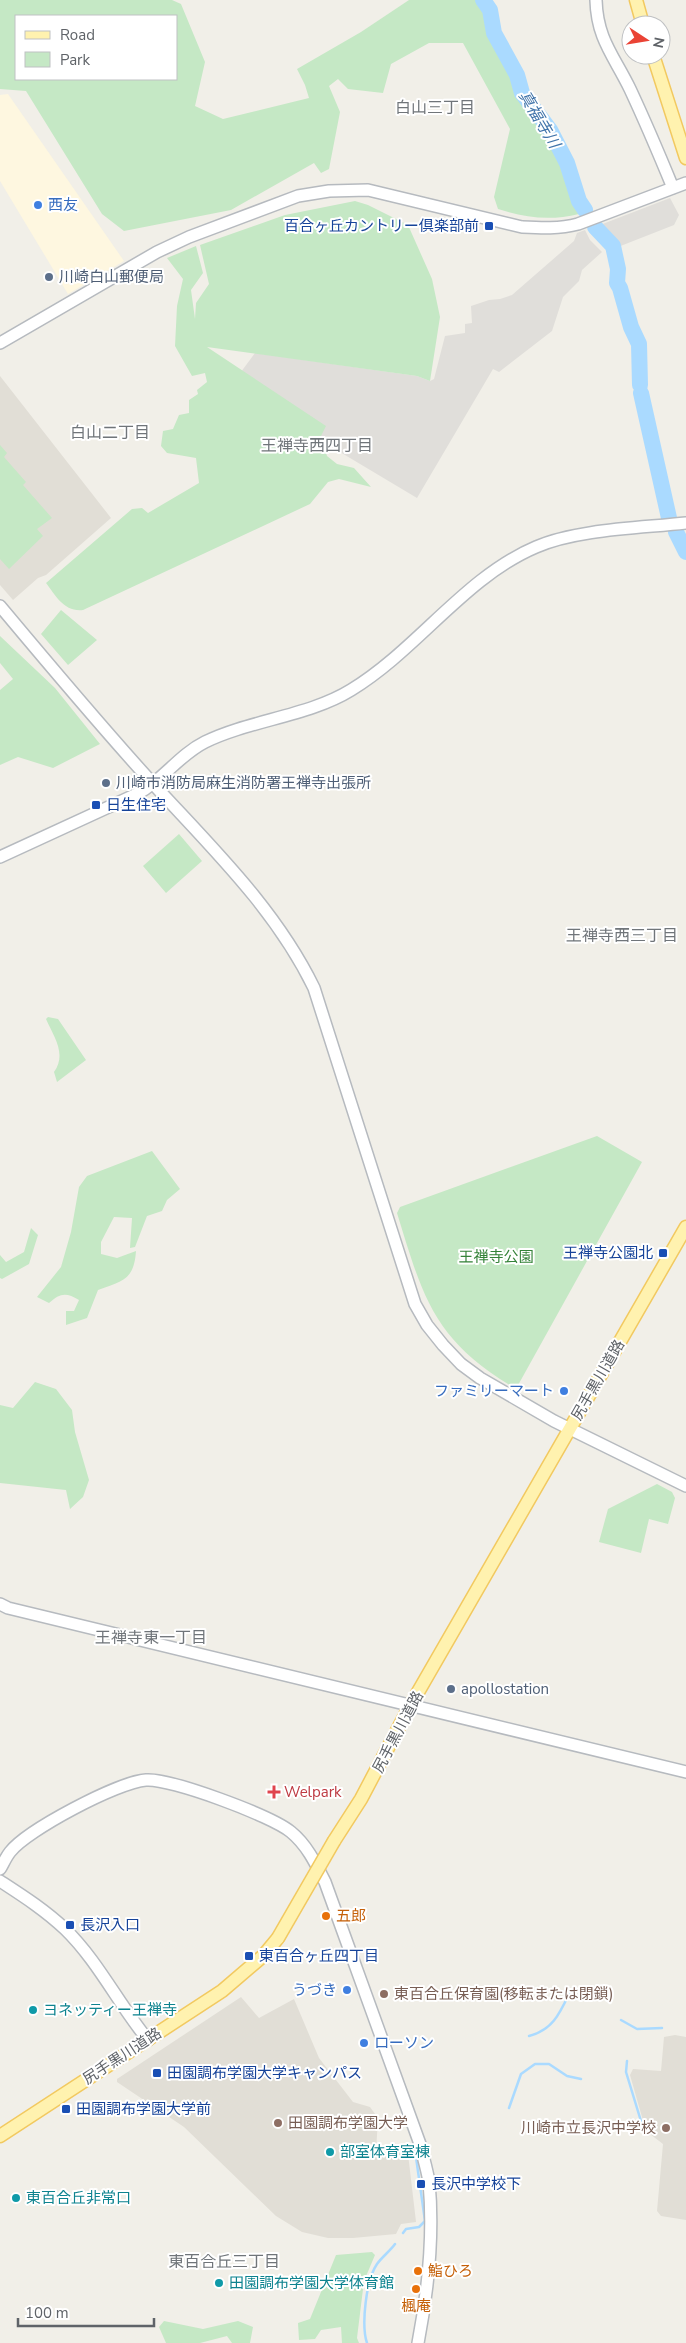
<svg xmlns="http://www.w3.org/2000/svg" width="686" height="2343" viewBox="0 0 686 2343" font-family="'Nunito Sans','Noto Sans JP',sans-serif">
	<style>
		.commercial { fill: #fef7e0 }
		.industrial { fill: #e0deda }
		.education { fill: #e1ded6 }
		.green { fill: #c5e8c5; fill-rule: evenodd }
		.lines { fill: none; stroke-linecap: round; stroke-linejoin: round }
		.stream { stroke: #aadaff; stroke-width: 2.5 }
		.river { stroke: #aadaff; stroke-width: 16 }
		.secondary-casing { stroke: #b6babf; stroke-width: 14 }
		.primary-casing { stroke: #f2c960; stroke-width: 15 }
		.secondary { stroke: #fff; stroke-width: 11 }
		.primary { stroke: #fff2af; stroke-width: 12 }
		.primary-bridge-casing { stroke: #f2c960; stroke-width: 15; stroke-linecap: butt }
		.primary-bridge { stroke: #fff2af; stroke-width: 12 }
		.shop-dot { fill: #3f7fe0; stroke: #fff; stroke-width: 2 }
		.transit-dot { fill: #1a4fb4; stroke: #fff; stroke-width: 2 }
		.service-dot { fill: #5c6f8a; stroke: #fff; stroke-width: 2 }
		.health-dot { fill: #e0444e; stroke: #fff; stroke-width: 2 }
		.food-dot { fill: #e8710a; stroke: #fff; stroke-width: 2 }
		.education-dot { fill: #8d6e63; stroke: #fff; stroke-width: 2 }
		.culture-dot { fill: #0f9aa8; stroke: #fff; stroke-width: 2 }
		.labels { text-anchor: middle; stroke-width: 4; stroke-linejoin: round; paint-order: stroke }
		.shop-label { font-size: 15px; fill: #366cbe; stroke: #fff; text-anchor: start }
		.transit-label { font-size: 15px; fill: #164399; stroke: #fff; text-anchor: start }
		.service-label { font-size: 15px; fill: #4e5e75; stroke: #fff; text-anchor: start }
		.park-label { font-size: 15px; fill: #348238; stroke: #fff }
		.street-label { font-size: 15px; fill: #5f6368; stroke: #fff }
		.health-label { font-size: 15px; fill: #be3a42; stroke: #fff; text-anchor: start }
		.food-label { font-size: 15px; fill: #c56008; stroke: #fff; text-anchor: start }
		.education-label { font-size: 15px; fill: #785e54; stroke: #fff; text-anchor: start }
		.culture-label { font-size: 15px; fill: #0d838f; stroke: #fff; text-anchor: start }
		.neighbourhood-label { font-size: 16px; fill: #70757a; stroke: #fff }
		.water-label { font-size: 16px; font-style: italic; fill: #4174aa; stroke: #fff }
	</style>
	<rect width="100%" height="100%" fill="#f1efe8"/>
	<path class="commercial" d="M 8,94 L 124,261 L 68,294 L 0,181 L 0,95 Z"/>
	<path class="industrial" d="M 670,198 L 679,215 L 674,225 L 618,247 L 602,230 L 600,225 Z
		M 585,230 L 590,240 L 602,252 L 582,270 L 579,281 L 563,297 L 552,331 L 499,372 L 493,369 L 417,498 L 278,415 L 238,376 L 255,353 L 417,376 L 430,381 L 434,379 L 445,336 L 465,333 L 465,324 L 472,323 L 471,306 L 489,300 L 500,299 L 512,295 L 574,241 L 577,233 Z"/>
	<path class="education" d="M 0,376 L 111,518 L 46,575 L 38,578 L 13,600 L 0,585 Z
		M 241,1997 L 259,2018 L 294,1999 L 319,2058 L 353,2102 L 370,2107 L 378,2118 L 376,2152 L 408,2154 L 416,2222 L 401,2224 L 396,2234 L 353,2238 L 328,2238 L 302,2232 L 276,2216 L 184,2127 L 117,2082 L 117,2079 Z
		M 675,2035 L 686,2037 L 686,2220 L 661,2216 L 657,2211 L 663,2144 L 646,2131 L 630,2075 L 633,2069 L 661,2071 L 664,2037 Z"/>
	<path class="green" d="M 0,0 L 172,0 L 181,4 L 205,62 L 195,106 L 223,119 L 309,98 L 305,85 L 297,69 L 361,32 L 409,0 L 480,0 L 485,8 L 497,43 L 522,97 L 549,133 L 565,164 L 581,210 L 579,214 C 550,221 526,218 498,209 L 494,197 L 510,129 L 463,43 L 429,43 L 391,64 L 383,93 L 348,89 L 338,79 L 329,86 L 340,112 L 329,169 L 321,173 L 314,163 L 231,210 L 124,231 L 102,214 L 26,91 L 0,89 ZM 16,16 L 176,16 L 176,79 L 16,79 Z
		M 355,201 L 368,205 L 408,225 L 432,279 L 440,317 L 430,381 L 417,376 L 207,347 L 326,426 L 321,436 L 327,456 L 337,464 L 354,468 L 371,487 L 339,479 L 328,482 L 310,504 L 83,610 C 64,612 56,596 46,583 L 132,509 L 142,508 L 148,513 L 199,483 L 196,458 L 167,453 L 161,446 L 163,431 L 173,429 L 179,415 L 189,413 L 189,400 L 198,394 L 197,390 L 207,382 L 205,373 L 192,376 L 175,346 L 177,306 L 183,279 L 167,258 L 196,246 L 203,273 L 191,290 L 195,319 L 196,303 L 209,284 L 200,245 L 285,215 Z
		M 0,445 L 7,453 L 4,457 L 26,482 L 23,485 L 52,518 L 37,529 L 43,536 L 9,569 L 0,559 Z
		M 61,610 L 97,640 L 68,665 L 41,634 Z
		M 0,636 L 55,688 L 100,744 L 53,768 L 18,757 L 0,765 L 0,690 L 13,679 L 0,663 Z
		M 179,834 L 202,861 L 166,893 L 143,866 Z
		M 48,1017 L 58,1019 L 86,1060 L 57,1082 L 54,1072 C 67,1054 54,1037 46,1019 Z
		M 597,1136 L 642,1162 L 517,1387 L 513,1387 C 433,1339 423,1297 397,1213 L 400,1207 Z
		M 152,1151 L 180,1189 L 167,1200 L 162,1211 L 147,1216 L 135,1247 L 130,1248 L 132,1218 L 114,1217 L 101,1242 L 101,1254 L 117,1258 L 136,1251 C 134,1280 123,1281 98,1290 L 87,1318 L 66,1325 L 66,1311 L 74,1311 L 79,1300 C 66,1292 60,1293 49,1303 L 37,1297 L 61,1267 L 71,1232 L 79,1187 L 87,1176 Z
		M 31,1228 L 38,1235 L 29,1264 L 2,1279 L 0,1278 L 0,1255 L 6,1262 L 24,1252 Z
		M 35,1382 L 56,1389 L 72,1410 L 75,1432 L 89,1480 L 83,1497 L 70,1509 L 66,1490 L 0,1483 L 0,1405 L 13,1408 Z
		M 657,1484 L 672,1492 L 675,1498 L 668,1524 L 649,1519 L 641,1553 L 599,1542 L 608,1509 Z
		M 372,2252 L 375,2255 L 364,2281 L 357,2338 L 359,2343 L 342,2343 L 341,2327 L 321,2330 L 315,2339 L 299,2340 L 298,2323 L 310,2319 L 336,2255 Z
		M 164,2321 L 203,2329 L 238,2321 L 253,2327 L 250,2343 L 232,2343 L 227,2336 L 200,2343 L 166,2343 L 159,2327 Z"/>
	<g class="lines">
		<path class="stream" d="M 621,2020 L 637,2029 L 662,2028
			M 529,2036 C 552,2030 559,2015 569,1994
			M 627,2061 L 626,2072 L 644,2131
			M 509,2108 L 521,2074 L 535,2064 L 549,2064 L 567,2076 L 581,2079
			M 403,2233 L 406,2229 L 419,2227 L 425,2221 L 414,2143
			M 367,2343 C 361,2325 366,2280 377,2264 C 382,2257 390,2251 395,2244"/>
		<path class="river" d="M 483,0 L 490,10 L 494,33 L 517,75 L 522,93 L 550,130 L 567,163 L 579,201 L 585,210
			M 595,227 L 613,246 L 618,269 L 617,283 L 620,288 L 631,327 L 639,344 L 640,385
			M 641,393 L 669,518
			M 676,532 L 686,552"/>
		<defs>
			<path id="secondary" d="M 596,0 C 597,39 614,56 630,89 C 645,121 659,154 673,188
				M 0,343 L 157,252 L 189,237 L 298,196 L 329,191 L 368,190 L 522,227 C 541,228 559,229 578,224 L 686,183
				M 0,606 C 51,667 102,728 156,787 C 214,850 276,910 314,988 L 415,1304 L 427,1325 L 443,1345 L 461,1364 L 480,1378 L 554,1421 L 686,1486
				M 0,857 L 139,793 C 164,779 179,755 205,742 C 250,720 309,716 351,690 C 417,650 465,577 536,547 C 577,529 642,528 686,523
				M 0,1604 L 8,1608 L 686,1772
				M 0,1869 C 3,1864 6,1857 10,1852 C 27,1830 118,1782 146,1780 C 170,1778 272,1816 291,1832 C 307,1845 316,1864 325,1882 L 420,2144 C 423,2157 427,2169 429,2182 C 434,2235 428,2291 418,2343
				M 0,1881 C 23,1896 45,1910 65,1929 C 98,1961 119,2005 148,2040"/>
			<path id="primary" d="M 636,0 L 643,25
				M 653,55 L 686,158
				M 334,1841 L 361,1799 L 410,1706 L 686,1227
				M 0,2136 L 222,1991 L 263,1956 L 278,1938"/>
		</defs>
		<use href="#secondary" class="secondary-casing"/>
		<use href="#primary" class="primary-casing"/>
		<use href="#secondary" class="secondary"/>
		<use href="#primary" class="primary"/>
		<defs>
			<path id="primary-bridge" d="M 278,1938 L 334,1841"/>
		</defs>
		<use href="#primary-bridge" class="primary-bridge-casing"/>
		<use href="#primary-bridge" class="primary-bridge"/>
	</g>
	<g class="shop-dot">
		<circle cx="38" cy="205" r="5"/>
		<circle cx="564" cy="1391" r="5"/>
		<circle cx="347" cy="1990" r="5"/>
		<circle cx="364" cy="2043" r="5"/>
	</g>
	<g class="transit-dot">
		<rect x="484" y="221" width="10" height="10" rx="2.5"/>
		<rect x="91" y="800" width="10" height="10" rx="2.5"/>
		<rect x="658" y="1248" width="10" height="10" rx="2.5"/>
		<rect x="65" y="1920" width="10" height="10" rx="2.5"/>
		<rect x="244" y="1951" width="10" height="10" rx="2.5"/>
		<rect x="152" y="2068" width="10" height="10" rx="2.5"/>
		<rect x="61" y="2104" width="10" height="10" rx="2.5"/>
		<rect x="416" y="2179" width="10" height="10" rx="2.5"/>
	</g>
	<g class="service-dot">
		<circle cx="49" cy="277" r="5"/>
		<circle cx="106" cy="783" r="5"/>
		<circle cx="451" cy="1689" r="5"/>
	</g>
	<path class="health-dot" d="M271.5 1784.5h5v5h5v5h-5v5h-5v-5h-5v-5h5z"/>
	<g class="food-dot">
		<circle cx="326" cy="1916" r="5"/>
		<circle cx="418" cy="2271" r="5"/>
		<circle cx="416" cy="2289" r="5"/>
	</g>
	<g class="education-dot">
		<circle cx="384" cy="1994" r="5"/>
		<circle cx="278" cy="2123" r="5"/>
		<circle cx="666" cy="2128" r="5"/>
	</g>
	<g class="culture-dot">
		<circle cx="33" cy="2010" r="5"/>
		<circle cx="330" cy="2152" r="5"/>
		<circle cx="16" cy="2198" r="5"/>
		<circle cx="219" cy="2283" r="5"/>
	</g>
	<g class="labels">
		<g class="shop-label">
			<text x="48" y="210">西友</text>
			<text x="554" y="1396" text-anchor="end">ファミリーマート</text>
			<text x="337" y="1995" text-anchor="end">うづき</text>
			<text x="374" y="2048">ローソン</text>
		</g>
		<g class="transit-label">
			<text x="479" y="231" text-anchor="end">百合ヶ丘カントリー倶楽部前</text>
			<text x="106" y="810">日生住宅</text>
			<text x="653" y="1258" text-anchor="end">王禅寺公園北</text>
			<text x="80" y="1930">長沢入口</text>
			<text x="259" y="1961">東百合ヶ丘四丁目</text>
			<text x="167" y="2078">田園調布学園大学キャンパス</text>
			<text x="76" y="2114">田園調布学園大学前</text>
			<text x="431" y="2189">長沢中学校下</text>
		</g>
		<g class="service-label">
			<text x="59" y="282">川崎白山郵便局</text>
			<text x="116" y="788">川崎市消防局麻生消防署王禅寺出張所</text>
			<text x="461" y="1694">apollostation</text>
		</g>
		<g class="park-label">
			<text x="496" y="1262">王禅寺公園</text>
		</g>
		<g class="street-label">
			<text transform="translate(598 1380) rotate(-60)" y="5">尻手黒川道路</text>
			<text transform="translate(398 1732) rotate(-62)" y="5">尻手黒川道路</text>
			<text transform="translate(122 2056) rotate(-33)" y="5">尻手黒川道路</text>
		</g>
		<g class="health-label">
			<text x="284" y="1797">Welpark</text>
		</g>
		<g class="food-label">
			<text x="336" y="1921">五郎</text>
			<text x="428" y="2276">鮨ひろ</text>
			<text x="416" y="2311" text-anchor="middle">楓庵</text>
		</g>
		<g class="education-label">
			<text x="394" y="1999">東百合丘保育園(移転または閉鎖)</text>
			<text x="288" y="2128">田園調布学園大学</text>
			<text x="656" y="2133" text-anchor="end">川崎市立長沢中学校</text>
		</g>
		<g class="culture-label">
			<text x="43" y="2015">ヨネッティー王禅寺</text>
			<text x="340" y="2157">部室体育室棟</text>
			<text x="26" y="2203">東百合丘非常口</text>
			<text x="229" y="2288">田園調布学園大学体育館</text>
		</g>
		<g class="neighbourhood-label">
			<text x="435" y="113">白山三丁目</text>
			<text x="110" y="438">白山二丁目</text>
			<text x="317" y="451">王禅寺西四丁目</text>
			<text x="622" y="941">王禅寺西三丁目</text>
			<text x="151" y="1643">王禅寺東一丁目</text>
			<text x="224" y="2267">東百合丘三丁目</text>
		</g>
		<g class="water-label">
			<text transform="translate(540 119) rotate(59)" y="6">真福寺川</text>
		</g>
	</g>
	<rect x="15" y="15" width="162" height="65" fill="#ffffff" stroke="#bfc1c3"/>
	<rect x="25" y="31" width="25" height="8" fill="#fff2af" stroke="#bfc1c3"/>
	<text x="60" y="40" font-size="15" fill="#5f6368">Road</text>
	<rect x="25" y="52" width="25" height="15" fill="#c5e8c5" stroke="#bfc1c3"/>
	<text x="60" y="65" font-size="15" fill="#5f6368">Park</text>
	<g transform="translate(646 40) rotate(102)"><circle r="24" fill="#ffffff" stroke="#bfc1c3"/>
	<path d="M0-4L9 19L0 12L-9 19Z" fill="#ea4335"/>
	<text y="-8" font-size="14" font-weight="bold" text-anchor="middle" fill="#5f6368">N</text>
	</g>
	<path d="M18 2318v8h136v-8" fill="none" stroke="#5f6368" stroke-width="2.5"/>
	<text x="25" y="2318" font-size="15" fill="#5f6368" stroke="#ffffff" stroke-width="4" paint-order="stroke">100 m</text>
</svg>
